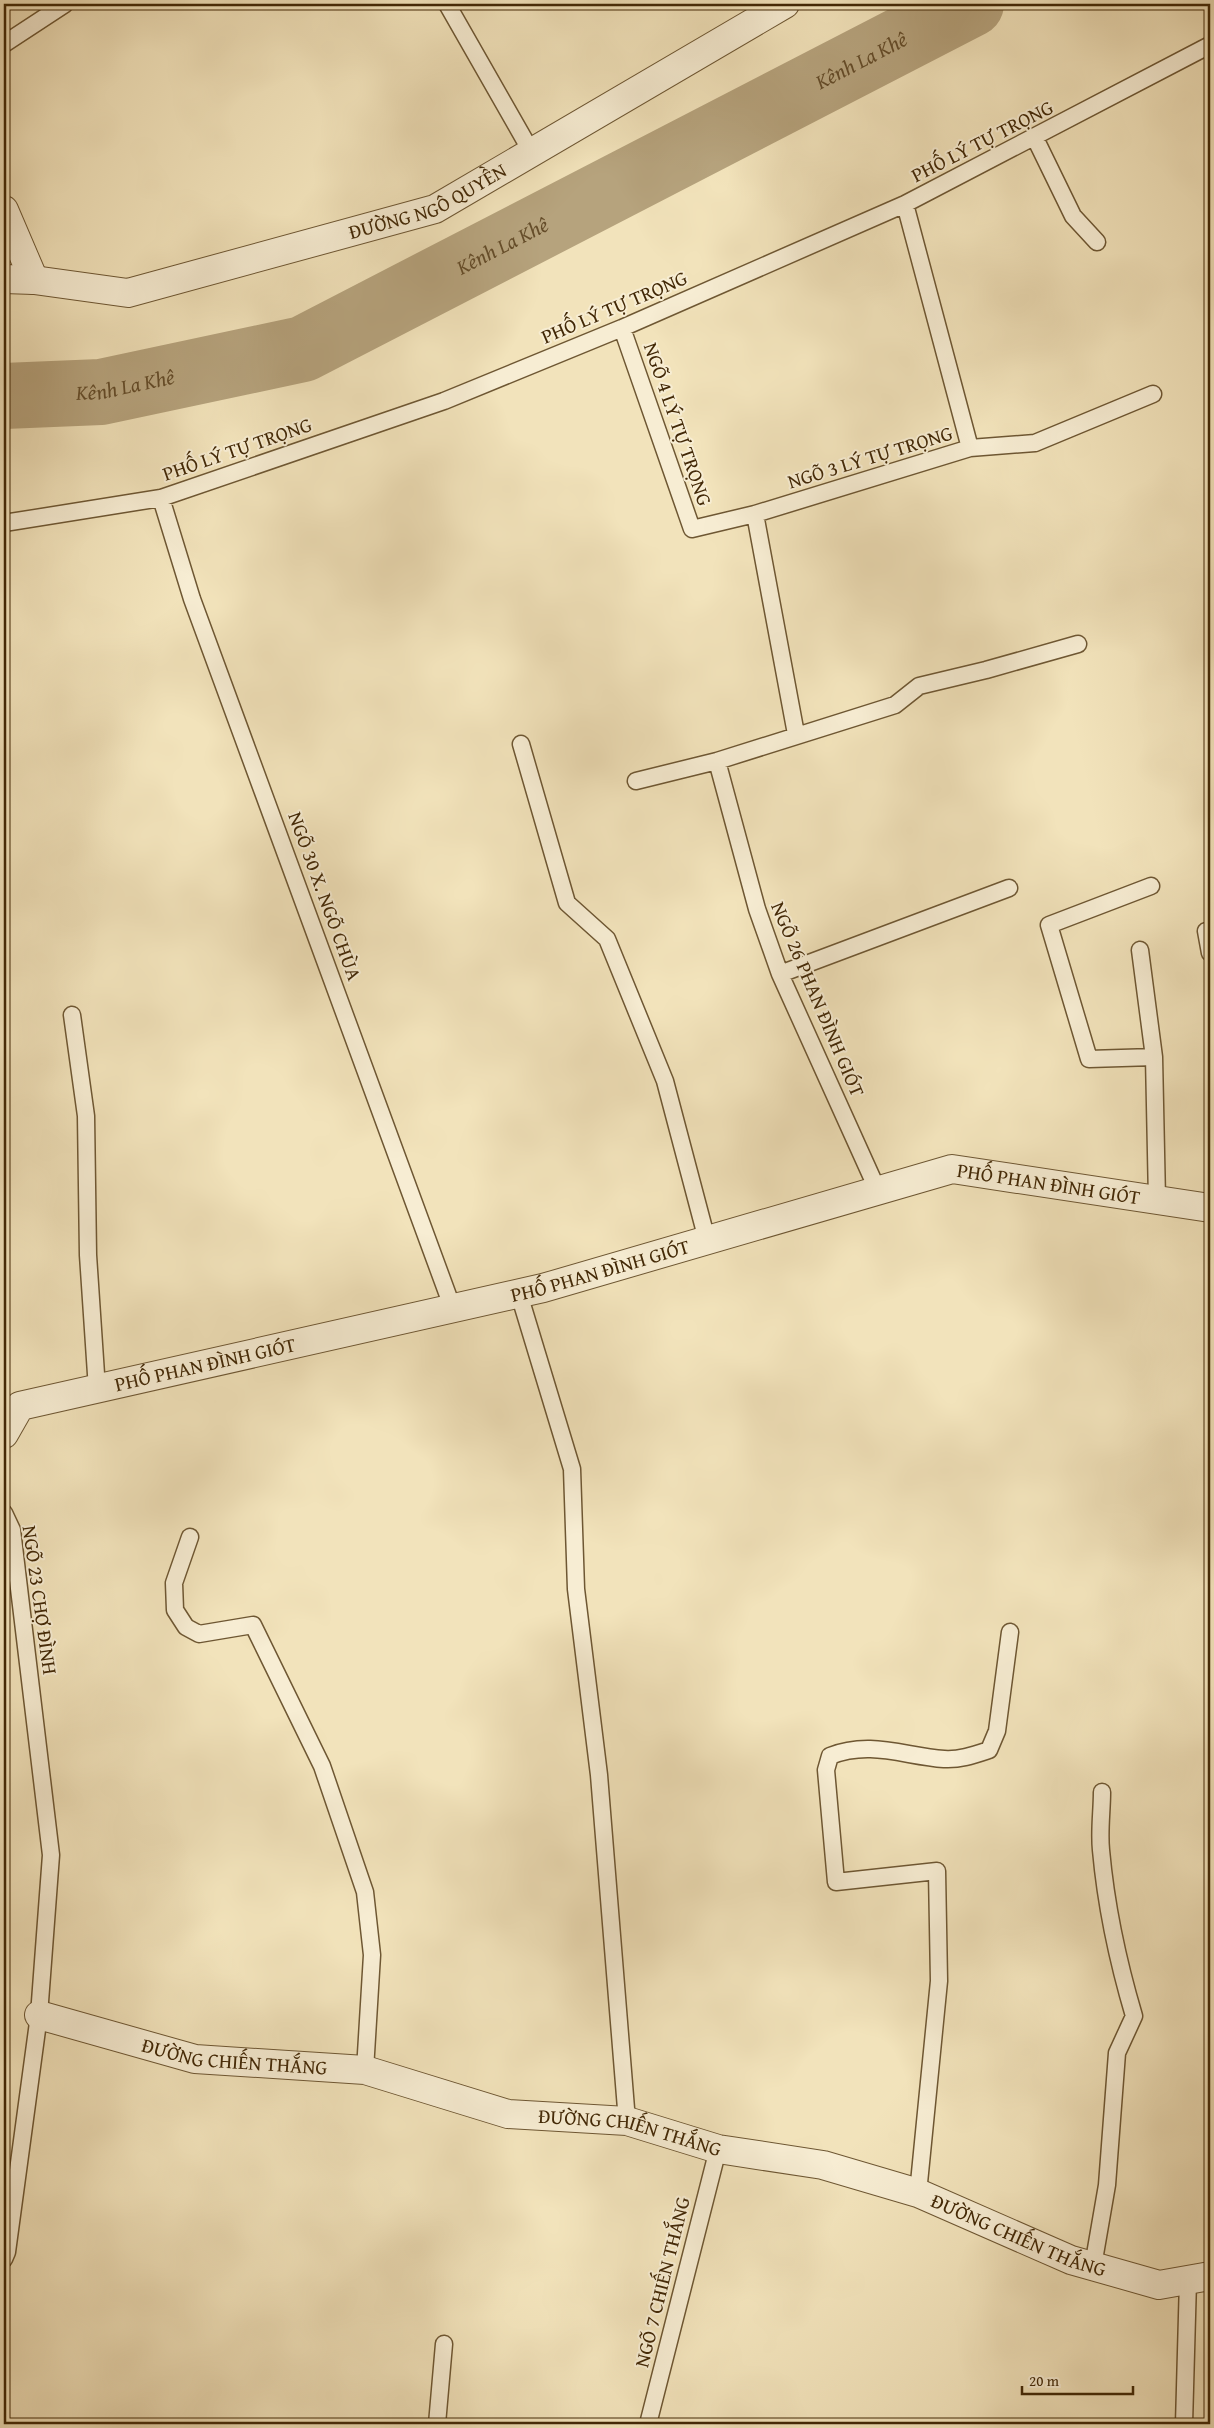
<svg xmlns="http://www.w3.org/2000/svg" width="1214" height="2428" viewBox="0 0 1214 2428" font-family="'Gentium Book Plus',serif">
	<style>
		.lines { fill: none; stroke-linecap: round; stroke-linejoin: round }
		.river { stroke: #b6a37d; stroke-width: 66 }
		.service-casing { stroke: #6e5733; stroke-width: 19 }
		.minor-casing { stroke: #6e5733; stroke-width: 30 }
		.tertiary-casing { stroke: #6e5733; stroke-width: 30 }
		.service { stroke: #f7edd3; stroke-width: 16 }
		.minor { stroke: #f7edd3; stroke-width: 28 }
		.tertiary { stroke: #f7edd3; stroke-width: 28 }
		.labels { text-anchor: middle; stroke-width: 4; stroke-linejoin: round; paint-order: stroke }
		.street-label { font-size: 20px; fill: #422806; stroke: #f7edd3 }
		.water-label { font-size: 21px; font-style: italic; fill: #654d2a; stroke: #f7edd3 }
	</style>
	<rect width="100%" height="100%" fill="#f2e3bb"/>
	<filter id="stains"><feTurbulence type="fractalNoise" baseFrequency=".004" numOctaves="4"/><feColorMatrix values="0 0 0 0 .2 0 0 0 0 .09 0 0 0 0 .02 0 0 0 .5 -.17"/></filter>
	<radialGradient id="worn" r=".72"><stop offset=".6" stop-color="#630" stop-opacity="0"/><stop offset="1" stop-color="#630" stop-opacity=".3"/></radialGradient>
	<g class="lines">
		<path class="river" id="s1" d="M 4,396 L 101,392 L 303,349 L 971,4"/>
		<defs>
			<path id="service" d="M 447,4 L 532,153
				M 4,44 L 65,4
				M 1035,138 L 1073,216 L 1097,242
				M 622,328 L 692,529 L 755,514
				M 970,448 L 1035,443 L 1153,394
				M 161,498 L 192,599 L 453,1309
				M 4,523 L 161,498 L 444,401 L 622,328 L 905,204 L 1210,45
				M 796,734 L 755,514 L 970,448 L 905,204
				M 521,744 L 567,903 L 607,939 L 665,1081 L 707,1240
				M 717,761 L 757,909 L 780,974 L 878,1191
				M 636,781 L 717,761 L 895,705 L 919,686 L 986,670 L 1078,644
				M 1151,886 L 1049,925 L 1089,1059 L 1154,1057
				M 1206,931 L 1210,953
				M 1140,950 L 1154,1057 L 1157,1200
				M 780,974 L 1009,888
				M 72,1015 L 86,1116 L 88,1255 L 97,1389
				M 519,1294 L 572,1469 L 576,1589 L 599,1775 L 627,2121
				M 4,1513 L 12,1530 L 51,1855 L 39,2015 L 7,2252 L 4,2259
				M 190,1537 L 174,1583 L 175,1610 L 186,1627 L 199,1634 L 253,1625 L 322,1766 L 365,1892 L 372,1955 L 365,2070
				M 918,2193 L 939,1981 L 937,1871 L 836,1882 L 826,1770 L 830,1756 C 870,1740 904,1756 944,1759 C 960,1760 974,1755 989,1750 L 997,1731 L 1010,1632
				M 1093,2266 L 1107,2185 L 1117,2053 L 1134,2016 C 1118,1962 1106,1906 1101,1850 C 1099,1831 1102,1811 1102,1792
				M 437,2424 L 444,2344
				M 648,2424 L 718,2149
				M 1184,2424 L 1188,2280"/>
			<g id="minor">
				<path d="M 4,210 L 34,280"/>
				<path id="s2" d="M 4,1434 L 20,1406 L 543,1288 L 952,1169 L 1210,1208"/>
				<path id="s3" d="M 39,2015 L 195,2059 L 365,2070 L 508,2114 L 627,2121 L 718,2149 L 823,2165 L 918,2193 L 1071,2260 L 1159,2285 L 1210,2276"/>
			</g>
			<g id="tertiary">
				<path id="s4" d="M 4,279 L 34,280 L 128,293 L 435,209 L 785,4"/>
			</g>
		</defs>
		<use href="#service" class="service-casing"/>
		<use href="#minor" class="minor-casing"/>
		<use href="#tertiary" class="tertiary-casing"/>
		<use href="#service" class="service"/>
		<use href="#minor" class="minor"/>
		<use href="#tertiary" class="tertiary"/>
	</g>
	<g class="labels">
		<g class="street-label">
			<text transform="translate(982 141) rotate(-27)" y="7">PHỐ LÝ TỰ TRỌNG</text>
			<text dy="7" stroke="none"><textPath href="#s4" startOffset="439">ĐƯỜNG NGÔ QUYỀN</textPath></text>
			<text transform="translate(614 307) rotate(-23)" y="7">PHỐ LÝ TỰ TRỌNG</text>
			<text transform="translate(678 424) rotate(71)" y="7">NGÕ 4 LÝ TỰ TRỌNG</text>
			<text transform="translate(237 449) rotate(-19)" y="7">PHỐ LÝ TỰ TRỌNG</text>
			<text transform="translate(870 457) rotate(-17)" y="7">NGÕ 3 LÝ TỰ TRỌNG</text>
			<text transform="translate(325 896) rotate(70)" y="7">NGÕ 30 X. NGÕ CHÙA</text>
			<text transform="translate(818 999) rotate(67)" y="7">NGÕ 26 PHAN ĐÌNH GIÓT</text>
			<text dy="7" stroke="none"><textPath href="#s2" startOffset="1092">PHỐ PHAN ĐÌNH GIÓT</textPath></text>
			<text dy="7" stroke="none"><textPath href="#s2" startOffset="628">PHỐ PHAN ĐÌNH GIÓT</textPath></text>
			<text dy="7" stroke="none"><textPath href="#s2" startOffset="222">PHỐ PHAN ĐÌNH GIÓT</textPath></text>
			<text transform="translate(40 1600) rotate(82)" y="7">NGÕ 23 CHỢ ĐÌNH</text>
			<text dy="7" stroke="none"><textPath href="#s3" startOffset="201">ĐƯỜNG CHIẾN THẮNG</textPath></text>
			<text dy="7" stroke="none"><textPath href="#s3" startOffset="606">ĐƯỜNG CHIẾN THẮNG</textPath></text>
			<text dy="7" stroke="none"><textPath href="#s3" startOffset="1011">ĐƯỜNG CHIẾN THẮNG</textPath></text>
			<text transform="translate(662 2282) rotate(-76)" y="7">NGÕ 7 CHIẾN THẮNG</text>
		</g>
		<g class="water-label">
			<text dy="7" stroke="none"><textPath href="#s1" startOffset="932">Kênh La Khê</textPath></text>
			<text dy="7" stroke="none"><textPath href="#s1" startOffset="528">Kênh La Khê</textPath></text>
			<text dy="7" stroke="none"><textPath href="#s1" startOffset="122">Kênh La Khê</textPath></text>
		</g>
	</g>
	<rect width="1214" height="2428" fill="none" stroke="#f2e3bb" stroke-width="20"/>
	<rect x="5" y="5" width="1204" height="2418" fill="none" stroke="#422806" stroke-width="2.5"/>
	<rect x="10" y="10" width="1194" height="2408" fill="none" stroke="#422806"/>
	<path d="M1022 2386v8h111v-8" fill="none" stroke="#422806" stroke-width="2.5"/>
	<text x="1029" y="2386" font-size="15" fill="#422806" stroke="#f7edd3" stroke-width="4" paint-order="stroke">20 m</text>
	<rect width="100%" height="100%" filter="url(#stains)"/>
	<rect width="100%" height="100%" fill="url(#worn)"/>
</svg>
